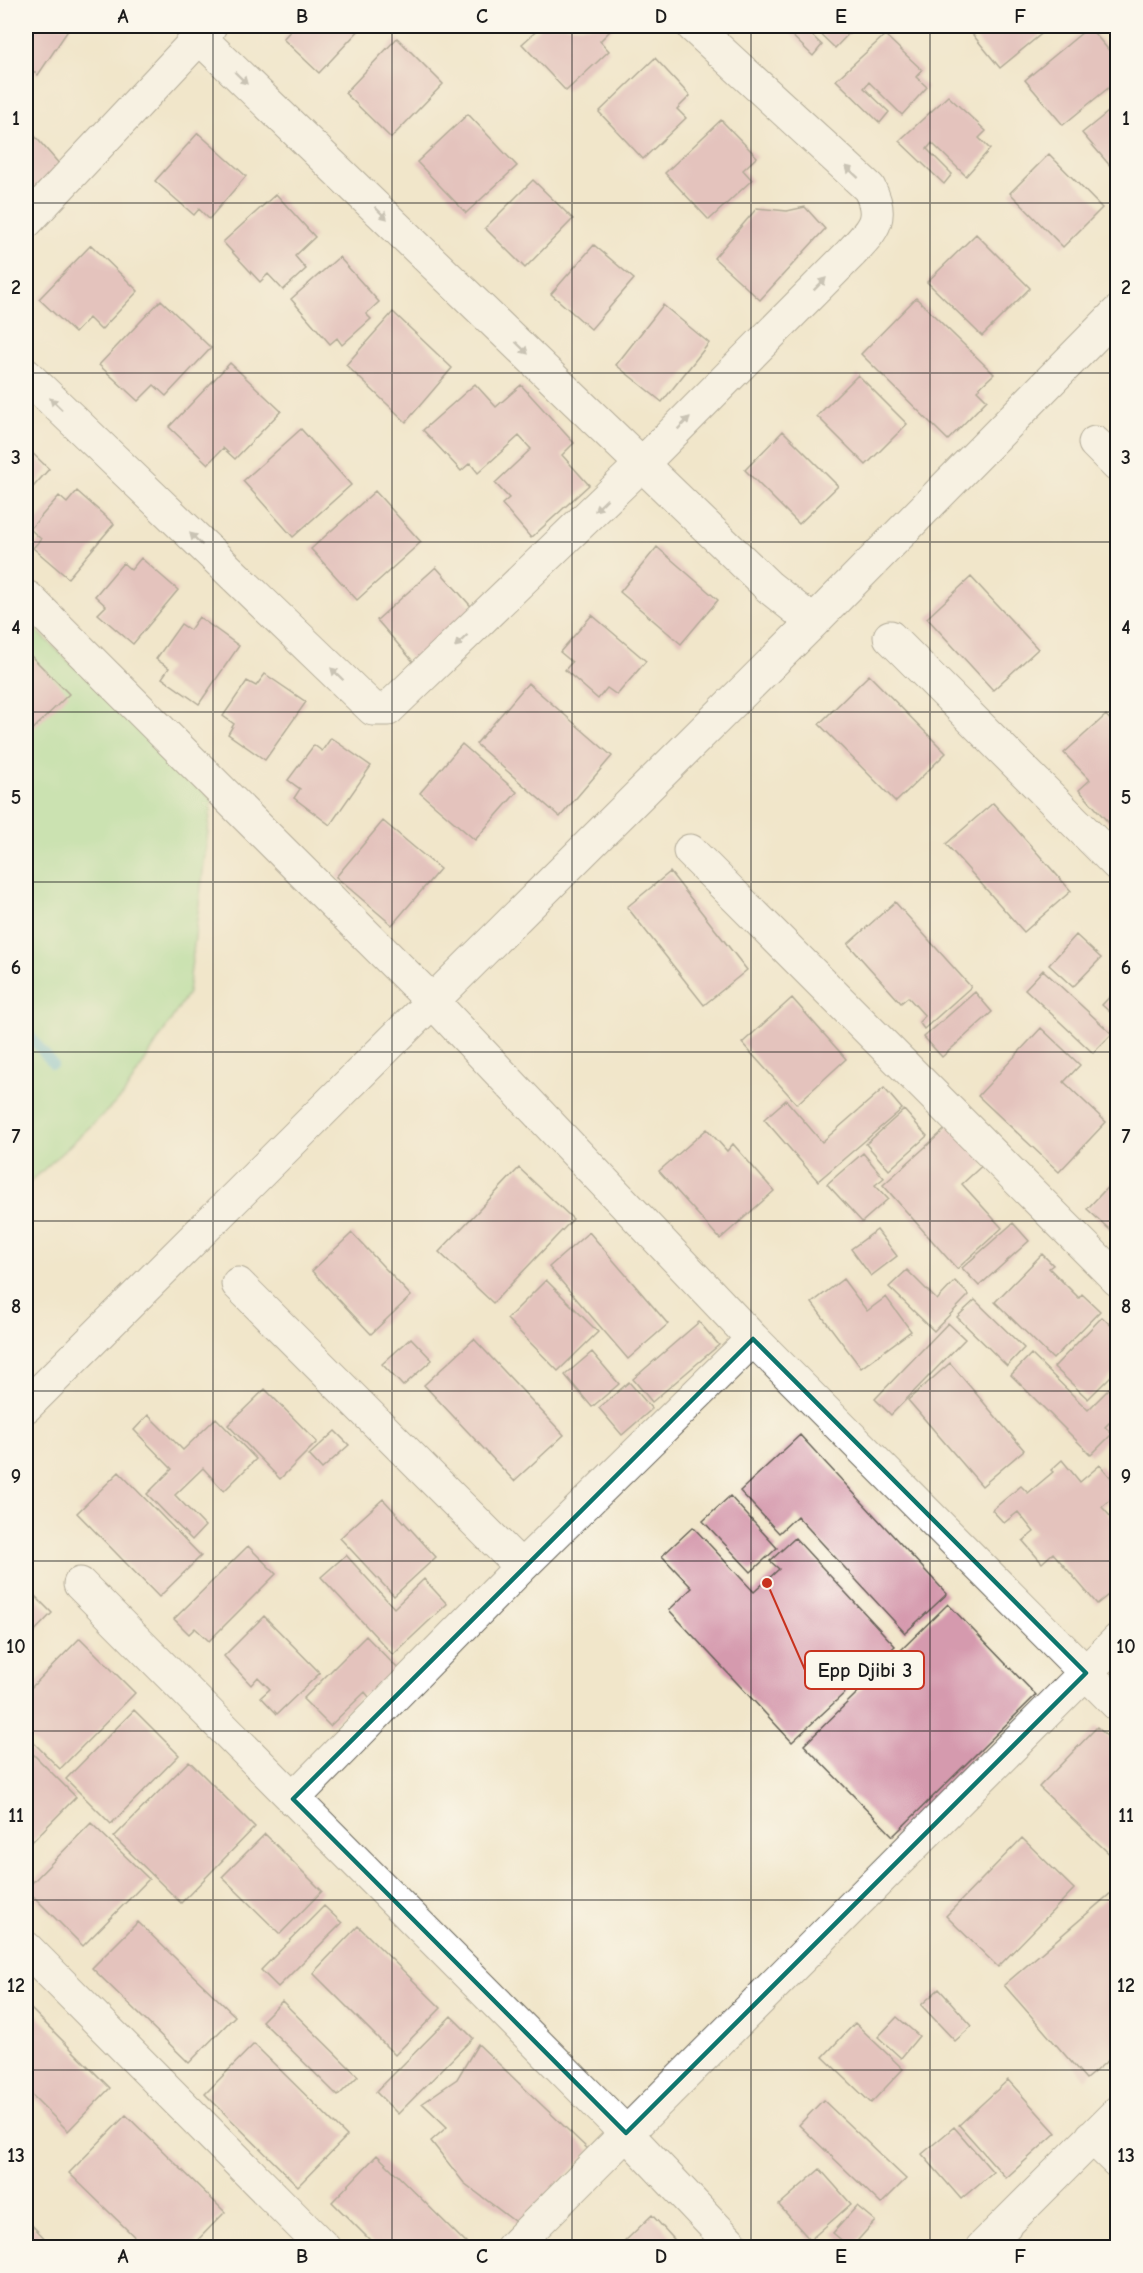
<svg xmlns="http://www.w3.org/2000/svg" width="1143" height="2273" viewBox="0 0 1143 2273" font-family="'Comic Neue',sans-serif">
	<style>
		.green { fill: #9edd93; stroke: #5d7c58; stroke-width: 1.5 }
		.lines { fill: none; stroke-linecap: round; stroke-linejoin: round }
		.stream { stroke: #52b7d1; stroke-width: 10 }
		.building { fill: #d59aae }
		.minor-casing { stroke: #676359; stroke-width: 35 }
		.minor { stroke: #fff; stroke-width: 33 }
		.oneway { fill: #999 }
		.marked { fill: none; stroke: #0f766e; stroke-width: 4.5; stroke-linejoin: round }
		.grid { fill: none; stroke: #1c1c1c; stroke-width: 1.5; stroke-opacity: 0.55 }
		.leader { fill: none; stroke: #c8321e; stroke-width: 2 }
		.callout-dot { fill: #c8321e; stroke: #fbf7ec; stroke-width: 2 }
		.callout { fill: #fbf7ec; stroke: #c8321e; stroke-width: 2 }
		.callout-label { font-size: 20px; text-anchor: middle; font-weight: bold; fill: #1c1c1c }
		.neatline { fill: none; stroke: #1c1c1c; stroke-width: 2 }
		.grid-label { font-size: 20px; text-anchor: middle; font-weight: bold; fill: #1c1c1c }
	</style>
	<rect width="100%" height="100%" fill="#fbf7ec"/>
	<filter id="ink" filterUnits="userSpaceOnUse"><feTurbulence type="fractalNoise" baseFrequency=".0167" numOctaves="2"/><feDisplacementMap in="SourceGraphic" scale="12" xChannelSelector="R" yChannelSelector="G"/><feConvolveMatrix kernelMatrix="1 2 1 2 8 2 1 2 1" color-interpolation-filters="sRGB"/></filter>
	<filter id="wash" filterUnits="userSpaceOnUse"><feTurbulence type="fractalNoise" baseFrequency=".008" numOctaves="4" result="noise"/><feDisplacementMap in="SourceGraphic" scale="24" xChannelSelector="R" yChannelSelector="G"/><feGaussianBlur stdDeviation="1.35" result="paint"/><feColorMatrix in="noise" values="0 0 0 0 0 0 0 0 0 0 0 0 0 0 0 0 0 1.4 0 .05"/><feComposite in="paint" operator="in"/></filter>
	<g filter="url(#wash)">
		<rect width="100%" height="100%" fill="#f1e6ca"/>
		<path class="green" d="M 26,620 L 212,799 L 188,993 L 123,1096 L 26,1186 Z"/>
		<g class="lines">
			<path class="stream" d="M 26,1031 L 53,1064"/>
		</g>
		<g id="blocks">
			<path class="building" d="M 26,26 L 71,26 L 38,75 L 26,66 Z
				M 295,26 L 363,26 L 319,73 L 283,39 Z
				M 542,26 L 611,26 L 613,28 L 600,41 L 609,51 L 566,91 L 522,44 Z
				M 782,26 L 802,26 L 822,45 L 813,56 Z
				M 812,26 L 856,26 L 835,48 Z
				M 974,26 L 1051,26 L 1000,68 L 969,30 Z
				M 1089,27 L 1118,61 L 1118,80 L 1063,125 L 1025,80 Z
				M 885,35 L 922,70 L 916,77 L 927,87 L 902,115 L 869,82 L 864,88 L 889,112 L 880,123 L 836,80 Z
				M 397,38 L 443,84 L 391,138 L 345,93 Z
				M 655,58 L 690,96 L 677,109 L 686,118 L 643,159 L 599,112 Z
				M 948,96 L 986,131 L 979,138 L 990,149 L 966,176 L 932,143 L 927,149 L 952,174 L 944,184 L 899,141 Z
				M 1118,104 L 1118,175 L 1082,133 Z
				M 468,114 L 517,166 L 466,213 L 417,162 Z
				M 721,120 L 757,157 L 743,170 L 752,180 L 709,220 L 665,173 Z
				M 26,126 L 61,166 L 26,196 Z
				M 198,133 L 246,176 L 209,219 L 199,209 L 194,215 L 155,181 Z
				M 1049,154 L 1102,208 L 1063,247 L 1010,193 Z
				M 533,180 L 573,219 L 525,268 L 485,228 Z
				M 276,194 L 315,237 L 295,256 L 306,269 L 283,290 L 268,274 L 260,282 L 223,242 Z
				M 805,207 L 825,229 L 760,300 L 714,258 L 757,208 L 787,211 Z
				M 976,234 L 1030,288 L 982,336 L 927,282 Z
				M 91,245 L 138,291 L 101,330 L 89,318 L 75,333 L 39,299 Z
				M 594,245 L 634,279 L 591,329 L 551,294 Z
				M 339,257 L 379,302 L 366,314 L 371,319 L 342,345 L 337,338 L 330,344 L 291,299 Z
				M 916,298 L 994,374 L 977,390 L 987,400 L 948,440 L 861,354 Z
				M 161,300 L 211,348 L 166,396 L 154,385 L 138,401 L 99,365 Z
				M 663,305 L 709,343 L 662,402 L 616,365 Z
				M 393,312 L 452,368 L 406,422 L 346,365 Z
				M 230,363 L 281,411 L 235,459 L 223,448 L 208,464 L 169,427 Z
				M 858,375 L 907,424 L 866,465 L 817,416 Z
				M 475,384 L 496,407 L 521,385 L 574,443 L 562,455 L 589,485 L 531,538 L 502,504 L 509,498 L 495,483 L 531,449 L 519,436 L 478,473 L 470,463 L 461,471 L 423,430 Z
				M 301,429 L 351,485 L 293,537 L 243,481 Z
				M 783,431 L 838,486 L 799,524 L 745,470 Z
				M 26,447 L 49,469 L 26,495 Z
				M 77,491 L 114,524 L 68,578 L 33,548 L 41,539 L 30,529 L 59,496 L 67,503 Z
				M 375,491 L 421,542 L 357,600 L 311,549 Z
				M 657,547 L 718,600 L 681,644 L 620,592 Z
				M 141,558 L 178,590 L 133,644 L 98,614 L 106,606 L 95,596 L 123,563 L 131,570 Z
				M 436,567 L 477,613 L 417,666 L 377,620 Z
				M 971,577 L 1038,649 L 993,690 L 927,618 Z
				M 592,615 L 646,661 L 617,695 L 607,688 L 598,699 L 565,670 L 572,662 L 560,652 Z
				M 199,617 L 239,646 L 199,704 L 162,678 L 169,668 L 156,659 L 181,624 L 190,630 Z
				M 26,651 L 69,694 L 26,736 Z
				M 265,674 L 306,702 L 265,760 L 228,734 L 234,724 L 223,716 L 247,681 L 256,686 Z
				M 869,675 L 946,753 L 896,802 L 819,724 Z
				M 528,683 L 612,756 L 560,817 L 476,744 Z
				M 1106,715 L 1118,729 L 1118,833 L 1079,790 L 1090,780 L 1064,753 Z
				M 331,738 L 371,766 L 330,825 L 294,798 L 300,789 L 288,780 L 314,745 L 322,751 Z
				M 462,744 L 517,792 L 475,840 L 420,793 Z
				M 993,803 L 1071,891 L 1024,932 L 946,844 Z
				M 383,821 L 440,869 L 392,925 L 336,877 Z
				M 670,872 L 747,970 L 704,1005 L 627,907 Z
				M 895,902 L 971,987 L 924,1029 L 919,1022 L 925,1016 L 908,997 L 901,1003 L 848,944 Z
				M 1076,935 L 1101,958 L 1073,987 L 1049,965 Z
				M 1043,970 L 1112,1034 L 1093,1053 L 1025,989 Z
				M 1118,988 L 1118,1019 L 1102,1005 Z
				M 975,992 L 992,1012 L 942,1057 L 924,1037 Z
				M 792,998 L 846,1059 L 797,1104 L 742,1043 Z
				M 1041,1028 L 1080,1065 L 1064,1082 L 1106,1122 L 1059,1172 L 978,1096 Z
				M 884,1088 L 902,1109 L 818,1181 L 764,1119 L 786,1100 L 822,1142 Z
				M 904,1110 L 927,1136 L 889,1170 L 866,1144 Z
				M 952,1123 L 986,1162 L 962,1184 L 1002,1228 L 957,1269 L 883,1185 Z
				M 707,1129 L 727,1151 L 733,1144 L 774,1191 L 720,1239 L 659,1171 Z
				M 863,1153 L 884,1178 L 875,1185 L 888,1199 L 862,1222 L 827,1184 Z
				M 519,1168 L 573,1219 L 493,1303 L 439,1252 Z
				M 1118,1176 L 1118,1237 L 1087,1209 Z
				M 1013,1223 L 1029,1241 L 979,1286 L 962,1268 Z
				M 877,1230 L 897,1256 L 871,1276 L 851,1249 Z
				M 589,1232 L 668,1324 L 628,1359 L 549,1267 Z
				M 352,1233 L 411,1296 L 371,1334 L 312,1271 Z
				M 1042,1254 L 1053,1265 L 1049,1268 L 1079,1298 L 1082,1294 L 1100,1311 L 1053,1359 L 995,1302 Z
				M 907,1270 L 937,1300 L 955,1281 L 969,1295 L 934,1331 L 889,1287 Z
				M 843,1279 L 867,1311 L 886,1297 L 911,1331 L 861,1368 L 812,1303 Z
				M 546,1280 L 598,1332 L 558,1371 L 507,1319 Z
				M 975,1300 L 1024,1348 L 1007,1366 L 957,1317 Z
				M 1102,1317 L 1118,1332 L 1118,1369 L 1088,1399 L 1054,1367 Z
				M 699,1322 L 719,1345 L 652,1402 L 633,1379 Z
				M 948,1323 L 965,1339 L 891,1415 L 875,1399 Z
				M 411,1338 L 432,1360 L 403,1386 L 382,1364 Z
				M 474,1339 L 564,1435 L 514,1481 L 424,1385 Z
				M 592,1352 L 619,1384 L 592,1407 L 565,1375 Z
				M 1031,1354 L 1088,1410 L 1118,1380 L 1118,1414 L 1105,1427 L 1112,1434 L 1091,1455 L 1011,1375 Z
				M 950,1363 L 1024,1450 L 982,1486 L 908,1400 Z
				M 629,1382 L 652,1409 L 622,1435 L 599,1408 Z
				M 265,1389 L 317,1442 L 280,1479 L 228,1425 Z
				M 148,1415 L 183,1450 L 216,1418 L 256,1459 L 224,1491 L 203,1468 L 175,1495 L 205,1526 L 192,1540 L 147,1494 L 172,1469 L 134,1430 Z
				M 335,1431 L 349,1445 L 322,1469 L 309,1455 Z
				M 800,1435 L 947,1594 L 905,1633 L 797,1516 L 779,1533 L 740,1491 Z
				M 1062,1460 L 1080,1482 L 1100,1465 L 1118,1486 L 1118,1494 L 1102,1507 L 1118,1525 L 1118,1587 L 1097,1604 L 1053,1553 L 1042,1563 L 1023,1541 L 1034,1532 L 1018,1512 L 1004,1523 L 992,1510 L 1021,1486 L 1028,1493 L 1053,1472 L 1051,1470 Z
				M 119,1472 L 201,1556 L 159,1597 L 77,1513 Z
				M 730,1496 L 777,1548 L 751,1572 L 703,1521 Z
				M 383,1499 L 436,1557 L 394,1596 L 340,1538 Z
				M 693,1527 L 754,1592 L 779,1569 L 770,1561 L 795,1538 L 895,1646 L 792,1742 L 669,1610 L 692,1588 L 662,1556 Z
				M 248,1546 L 276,1574 L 209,1641 L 195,1628 L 189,1634 L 174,1619 Z
				M 346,1555 L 394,1608 L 424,1579 L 447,1604 L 393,1655 L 321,1577 Z
				M 26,1587 L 52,1613 L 26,1640 Z
				M 948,1604 L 1036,1695 L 893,1836 L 804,1745 Z
				M 264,1616 L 320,1673 L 277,1714 L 261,1697 L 270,1689 L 258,1677 L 251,1685 L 224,1656 Z
				M 366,1636 L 402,1673 L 373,1702 L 365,1692 L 330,1726 L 303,1699 Z
				M 80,1638 L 135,1693 L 60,1769 L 26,1735 L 26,1693 Z
				M 134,1710 L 179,1755 L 111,1824 L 66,1779 Z
				M 1097,1727 L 1118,1746 L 1118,1862 L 1039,1787 Z
				M 27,1748 L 76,1797 L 26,1848 L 26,1750 Z
				M 189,1761 L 255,1827 L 181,1903 L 114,1837 Z
				M 91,1823 L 149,1879 L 83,1946 L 26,1889 Z
				M 265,1834 L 322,1891 L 280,1934 L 222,1877 Z
				M 1022,1838 L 1074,1889 L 998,1967 L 946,1916 Z
				M 1118,1887 L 1118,2052 L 1086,2079 L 1004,1985 Z
				M 324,1906 L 342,1923 L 278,1987 L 261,1970 Z
				M 138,1922 L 235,2016 L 189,2063 L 92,1968 Z
				M 358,1926 L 441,2008 L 395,2055 L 313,1973 Z
				M 939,1989 L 972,2026 L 955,2041 L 921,2005 Z
				M 282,2001 L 358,2076 L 338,2096 L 262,2021 Z
				M 26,2004 L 110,2088 L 68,2131 L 26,2089 Z
				M 451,2016 L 473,2038 L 398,2114 L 376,2092 Z
				M 897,2017 L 919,2036 L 901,2058 L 878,2037 Z
				M 855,2023 L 903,2069 L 871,2103 L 823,2057 Z
				M 254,2044 L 347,2136 L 298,2186 L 205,2094 Z
				M 478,2044 L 590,2151 L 518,2224 L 464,2183 L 431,2141 L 447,2127 L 422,2103 L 457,2079 Z
				M 1008,2080 L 1056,2133 L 1006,2178 L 959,2125 Z
				M 823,2100 L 906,2179 L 881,2204 L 799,2125 Z
				M 126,2115 L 225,2212 L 190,2248 L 146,2248 L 69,2173 Z
				M 954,2127 L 993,2172 L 961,2199 L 922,2154 Z
				M 377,2155 L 471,2248 L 378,2248 L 332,2202 Z
				M 820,2169 L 851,2204 L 810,2240 L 779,2205 Z
				M 857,2206 L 875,2221 L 851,2248 L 833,2233 Z
				M 652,2215 L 682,2248 L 618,2248 Z
				M 26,2219 L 54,2248 L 26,2248 Z"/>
		</g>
	</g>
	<g filter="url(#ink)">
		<use href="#blocks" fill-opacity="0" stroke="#676359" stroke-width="1.5"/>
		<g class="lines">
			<defs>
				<path id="minor" d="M 199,37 L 769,587 L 813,622
					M 26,222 L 210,26
					M 26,375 L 373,709 L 388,709 L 642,464 L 850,254 C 871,231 886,220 869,188 L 693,26
					M 1095,443 L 1118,466
					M 28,598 L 433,1002 L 753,1339 L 1118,1705
					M 890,637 L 1118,865
					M 690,851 L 1118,1280
					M 238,1284 L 521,1567
					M 26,1406 L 813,622 L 1118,312
					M 80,1584 L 626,2133 L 735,2248
					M 293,1799 L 521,1567 L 753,1339
					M 26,1948 L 324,2248
					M 1092,2137 L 1118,2162
					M 512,2248 L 1118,1640
					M 982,2248 L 1118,2112"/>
			</defs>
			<use href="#minor" class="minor-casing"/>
			<use href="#minor" class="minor"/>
		</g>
		<defs><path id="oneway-solid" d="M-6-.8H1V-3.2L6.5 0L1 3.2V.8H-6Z" transform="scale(1.5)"/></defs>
		<g class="oneway">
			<use href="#oneway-solid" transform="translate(241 78) rotate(44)"/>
			<use href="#oneway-solid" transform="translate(852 172) rotate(-137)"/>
			<use href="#oneway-solid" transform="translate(381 213) rotate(44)"/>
			<use href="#oneway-solid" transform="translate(820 284) rotate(-45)"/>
			<use href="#oneway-solid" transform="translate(522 348) rotate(44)"/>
			<use href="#oneway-solid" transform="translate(56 404) rotate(-136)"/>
			<use href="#oneway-solid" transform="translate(684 423) rotate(-45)"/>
			<use href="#oneway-solid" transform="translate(601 505) rotate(136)"/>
			<use href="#oneway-solid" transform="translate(196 539) rotate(-136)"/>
			<use href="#oneway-solid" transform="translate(461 641) rotate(136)"/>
			<use href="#oneway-solid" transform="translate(337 674) rotate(-136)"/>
		</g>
	</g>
	<path d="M0 0H1143V2273H0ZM 753,1339 L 1086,1673 L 626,2133 L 293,1799 Z" fill="#f1e6ca" fill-opacity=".55" fill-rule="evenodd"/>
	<path class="marked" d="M 753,1339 L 1086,1673 L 626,2133 L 293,1799 Z"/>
	<path class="grid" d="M 213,26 L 213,2248M 392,26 L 392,2248M 572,26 L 572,2248M 751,26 L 751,2248M 930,26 L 930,2248M 26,203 L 1118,203M 26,373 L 1118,373M 26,542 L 1118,542M 26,712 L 1118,712M 26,882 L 1118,882M 26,1052 L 1118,1052M 26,1221 L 1118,1221M 26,1391 L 1118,1391M 26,1561 L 1118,1561M 26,1731 L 1118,1731M 26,1900 L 1118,1900M 26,2070 L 1118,2070"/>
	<path class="leader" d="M767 1583L805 1670"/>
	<circle class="callout-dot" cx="767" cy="1583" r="6"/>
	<rect class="callout" x="805" y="1651" width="119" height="38" rx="6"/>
	<g class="callout-label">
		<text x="865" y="1677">Epp Djibi 3</text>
	</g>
	<rect width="1143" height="2273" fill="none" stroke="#fbf7ec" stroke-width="66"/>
	<rect x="33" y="33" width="1077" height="2207" class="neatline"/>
	<g class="grid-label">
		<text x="123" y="23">A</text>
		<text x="302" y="23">B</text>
		<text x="482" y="23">C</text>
		<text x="661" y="23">D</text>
		<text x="841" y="23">E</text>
		<text x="1020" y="23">F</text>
		<text x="16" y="125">1</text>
		<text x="1126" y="125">1</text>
		<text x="16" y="294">2</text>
		<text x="1126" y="294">2</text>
		<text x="16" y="464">3</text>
		<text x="1126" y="464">3</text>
		<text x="16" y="634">4</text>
		<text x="1126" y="634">4</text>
		<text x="16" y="804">5</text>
		<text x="1126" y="804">5</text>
		<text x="16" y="974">6</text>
		<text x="1126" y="974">6</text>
		<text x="16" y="1143">7</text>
		<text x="1126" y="1143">7</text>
		<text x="16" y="1313">8</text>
		<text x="1126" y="1313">8</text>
		<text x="16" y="1483">9</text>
		<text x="1126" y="1483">9</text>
		<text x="16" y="1653">10</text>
		<text x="1126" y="1653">10</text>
		<text x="16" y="1822">11</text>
		<text x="1126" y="1822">11</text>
		<text x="16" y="1992">12</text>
		<text x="1126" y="1992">12</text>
		<text x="16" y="2162">13</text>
		<text x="1126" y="2162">13</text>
		<text x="123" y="2263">A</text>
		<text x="302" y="2263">B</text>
		<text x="482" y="2263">C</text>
		<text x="661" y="2263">D</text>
		<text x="841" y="2263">E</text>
		<text x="1020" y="2263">F</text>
	</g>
</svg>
